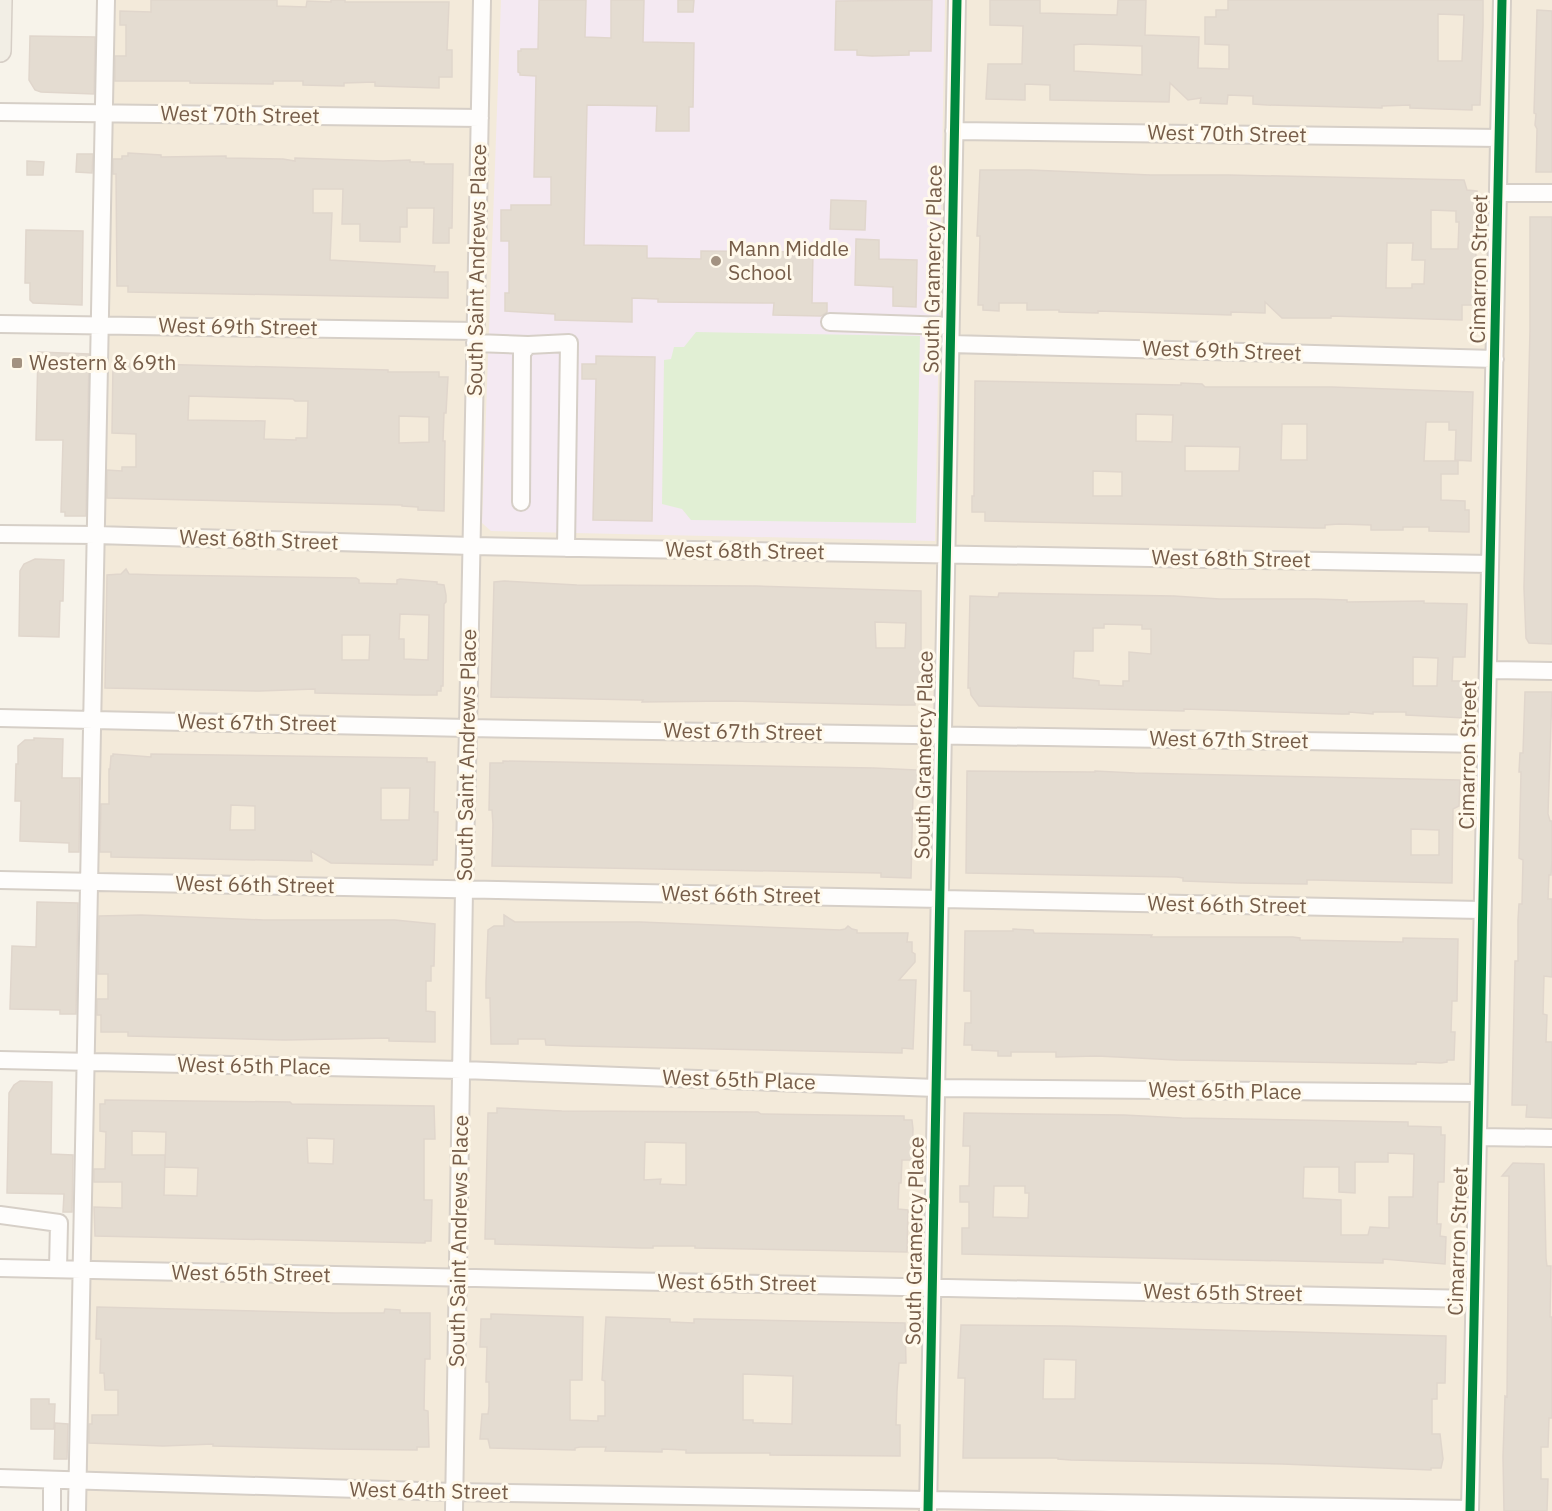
<svg xmlns="http://www.w3.org/2000/svg" width="1552" height="1511" viewBox="0 0 1552 1511" font-family="'IBM Plex Sans',sans-serif">
	<style>
		.residential { fill: #f3eada }
		.education { fill: #f4e9f2 }
		.green { fill: #e1efd4 }
		.building { fill: #e4dcd1; stroke: #e0d6cc; stroke-width: 1.5; fill-rule: evenodd }
		.lines { fill: none; stroke-linecap: round; stroke-linejoin: round }
		.minor-casing { stroke: #d6cfc7; stroke-width: 20 }
		.major-casing { stroke: #d6cec6; stroke-width: 24 }
		.minor { stroke: #fefdfc; stroke-width: 16 }
		.major { stroke: #f2eee5; stroke-width: 21 }
		.cycleway-casing { stroke: #fff9eb; stroke-width: 13 }
		.cycleway { stroke: #00873e; stroke-width: 9 }
		.poi-dot { fill: #a39281; stroke: #fff9eb; stroke-width: 2 }
		.labels { text-anchor: middle; stroke-width: 6; stroke-linejoin: round; paint-order: stroke }
		.street-label { font-size: 21px; fill: #765d49; stroke: #fff9eb }
		.poi-label { font-size: 21px; fill: #765d49; stroke: #fff9eb; text-anchor: start }
	</style>
	<rect width="100%" height="100%" fill="#f7f3ea"/>
	<path class="residential" d="M 116,0 L 1552,0 L 1552,1511 L 74,1511 Z"/>
	<path class="education" d="M 501,0 L 945,0 L 935,541 L 491,531 L 482,523 Z"/>
	<path class="green" d="M 696,332 L 920,336 L 916,523 L 691,520 L 682,509 L 662,504 L 664,360 L 671,359 L 674,347 L 684,347 Z"/>
	<path class="building" d="M 151,0 L 277,0 L 277,6 L 306,7 L 307,1 L 331,2 L 331,0 L 345,0 L 345,2 L 449,2 L 447,50 L 452,50 L 452,77 L 439,77 L 439,88 L 375,86 L 375,82 L 344,83 L 344,86 L 303,85 L 303,81 L 273,81 L 273,84 L 190,83 L 190,81 L 115,81 L 115,56 L 126,56 L 126,25 L 120,25 L 120,11 L 151,12 Z
		M 539,0 L 586,0 L 585,37 L 611,38 L 611,0 L 644,0 L 643,42 L 694,43 L 693,107 L 689,107 L 689,131 L 656,131 L 657,106 L 587,105 L 584,245 L 647,246 L 647,258 L 701,259 L 701,251 L 813,252 L 812,303 L 827,303 L 827,312 L 821,316 L 773,315 L 774,303 L 658,302 L 658,299 L 632,298 L 632,322 L 555,320 L 555,314 L 505,311 L 505,293 L 509,293 L 509,241 L 501,241 L 501,210 L 511,210 L 511,205 L 551,205 L 551,177 L 534,177 L 536,76 L 520,75 L 520,73 L 518,72 L 518,51 L 521,51 L 521,49 L 538,49 Z
		M 678,0 L 694,0 L 693,12 L 678,12 Z
		M 932,0 L 931,51 L 909,51 L 909,55 L 872,56 L 857,55 L 857,50 L 835,50 L 836,1 Z
		M 990,0 L 1040,0 L 1040,13 L 1117,15 L 1118,0 L 1146,0 L 1145,35 L 1199,37 L 1198,68 L 1229,69 L 1229,45 L 1205,44 L 1205,17 L 1216,17 L 1216,10 L 1228,10 L 1228,0 L 1483,0 L 1483,26 L 1480,105 L 1472,105 L 1472,110 L 1410,108 L 1410,105 L 1382,106 L 1382,108 L 1267,105 L 1253,104 L 1253,96 L 1228,95 L 1227,104 L 1200,103 L 1201,98 L 1188,100 L 1170,83 L 1169,102 L 1050,100 L 1050,85 L 1025,84 L 1025,100 L 986,99 L 988,64 L 1022,64 L 1023,26 L 990,25 ZM 1438,14 L 1464,15 L 1462,61 L 1438,61 ZM 1081,44 L 1142,46 L 1142,75 L 1074,71 L 1074,45 Z
		M 1537,10 L 1552,11 L 1552,172 L 1536,172 L 1537,129 L 1535,125 L 1536,114 L 1534,113 Z
		M 30,36 L 95,37 L 94,94 L 41,92 L 35,90 L 29,80 Z
		M 128,153 L 161,155 L 161,157 L 226,156 L 226,158 L 283,159 L 295,161 L 295,158 L 383,161 L 410,160 L 410,162 L 424,162 L 424,164 L 453,164 L 452,228 L 449,228 L 449,243 L 433,243 L 434,208 L 407,208 L 407,227 L 400,227 L 400,242 L 360,241 L 360,224 L 342,224 L 343,189 L 313,189 L 313,213 L 332,213 L 330,260 L 435,266 L 434,272 L 448,272 L 448,298 L 128,292 L 128,286 L 117,286 L 116,174 L 113,174 L 113,159 L 122,159 L 122,156 L 128,156 Z
		M 77,154 L 93,154 L 92,173 L 76,172 Z
		M 27,161 L 44,162 L 43,175 L 27,175 Z
		M 980,170 L 1030,170 L 1151,175 L 1229,175 L 1464,180 L 1467,190 L 1477,191 L 1475,305 L 1462,305 L 1462,320 L 1331,316 L 1331,318 L 1282,318 L 1265,302 L 1265,313 L 1231,312 L 1231,315 L 1098,311 L 1098,313 L 1059,312 L 1059,310 L 1027,310 L 1027,303 L 999,303 L 999,311 L 983,310 L 983,305 L 978,305 L 980,236 L 977,236 ZM 1431,210 L 1456,211 L 1456,222 L 1459,222 L 1458,249 L 1431,249 ZM 1387,243 L 1413,243 L 1412,260 L 1425,260 L 1424,284 L 1412,284 L 1412,288 L 1386,288 Z
		M 831,200 L 866,201 L 865,230 L 830,229 Z
		M 1530,217 L 1552,217 L 1552,644 L 1529,643 L 1526,638 L 1524,588 L 1530,329 Z
		M 26,230 L 83,231 L 82,305 L 33,303 L 30,300 L 30,283 L 25,283 Z
		M 856,239 L 879,240 L 879,259 L 917,260 L 916,307 L 893,306 L 893,287 L 855,285 Z
		M 38,352 L 89,354 L 86,516 L 65,516 L 65,512 L 61,512 L 63,440 L 36,440 Z
		M 596,356 L 655,357 L 652,521 L 593,520 L 596,379 L 582,379 L 582,364 L 596,364 Z
		M 113,363 L 388,370 L 388,372 L 439,372 L 439,377 L 448,377 L 446,413 L 444,413 L 443,441 L 445,441 L 444,511 L 418,510 L 418,507 L 402,506 L 402,505 L 107,498 L 107,470 L 122,471 L 122,467 L 136,467 L 136,434 L 112,433 ZM 189,396 L 293,399 L 295,401 L 308,401 L 307,438 L 296,438 L 296,440 L 264,439 L 265,421 L 188,420 ZM 399,416 L 429,417 L 429,442 L 399,443 Z
		M 975,381 L 1181,385 L 1181,383 L 1202,384 L 1205,387 L 1332,387 L 1473,392 L 1471,461 L 1455,460 L 1456,430 L 1449,430 L 1449,422 L 1426,422 L 1424,461 L 1458,461 L 1458,474 L 1441,474 L 1441,500 L 1465,501 L 1465,510 L 1469,510 L 1469,532 L 1429,531 L 1429,527 L 1403,527 L 1403,530 L 1371,530 L 1371,525 L 1339,524 L 1325,525 L 1325,528 L 1315,528 L 985,521 L 985,512 L 972,512 L 972,496 L 974,496 ZM 1136,414 L 1173,415 L 1172,442 L 1136,441 ZM 1282,424 L 1307,424 L 1307,460 L 1281,460 ZM 1185,446 L 1240,447 L 1239,471 L 1185,471 ZM 1093,471 L 1122,472 L 1122,496 L 1093,496 Z
		M 35,559 L 64,560 L 63,601 L 60,601 L 59,637 L 19,636 L 20,571 L 24,564 Z
		M 126,569 L 129,574 L 160,575 L 356,578 L 359,580 L 359,583 L 397,584 L 397,580 L 400,579 L 437,582 L 437,584 L 444,585 L 446,595 L 446,602 L 444,604 L 443,686 L 441,686 L 441,691 L 437,691 L 437,695 L 414,695 L 315,693 L 315,689 L 260,691 L 105,688 L 107,575 L 121,574 ZM 400,614 L 429,615 L 428,660 L 404,659 L 404,639 L 399,639 ZM 342,635 L 370,635 L 369,660 L 342,660 Z
		M 504,581 L 577,585 L 757,586 L 921,591 L 921,701 L 915,701 L 915,705 L 900,705 L 730,701 L 642,702 L 643,700 L 639,700 L 491,697 L 494,582 ZM 875,622 L 906,623 L 905,648 L 876,648 Z
		M 999,593 L 1174,596 L 1220,599 L 1316,599 L 1347,600 L 1347,602 L 1424,601 L 1424,603 L 1467,604 L 1465,657 L 1453,657 L 1452,681 L 1465,681 L 1465,718 L 1406,715 L 1406,712 L 1373,712 L 1373,714 L 1349,712 L 1349,714 L 1341,714 L 1184,709 L 1184,711 L 979,706 L 971,695 L 970,688 L 968,688 L 970,596 L 998,597 ZM 1104,624 L 1142,625 L 1142,629 L 1151,629 L 1151,654 L 1129,652 L 1129,681 L 1123,681 L 1123,686 L 1099,685 L 1099,681 L 1073,678 L 1074,651 L 1093,651 L 1093,628 L 1104,628 ZM 1413,657 L 1438,658 L 1437,686 L 1413,686 Z
		M 1525,692 L 1552,692 L 1548,814 L 1550,821 L 1552,821 L 1552,861 L 1551,875 L 1549,875 L 1548,899 L 1552,899 L 1552,977 L 1544,976 L 1543,1014 L 1547,1015 L 1546,1042 L 1552,1042 L 1552,1118 L 1526,1117 L 1527,1105 L 1512,1105 L 1515,961 L 1518,961 L 1518,920 L 1519,904 L 1522,904 L 1523,860 L 1519,858 L 1521,772 L 1519,772 L 1520,753 L 1523,753 Z
		M 34,738 L 63,739 L 62,778 L 80,778 L 79,852 L 69,852 L 69,843 L 20,841 L 21,801 L 15,801 L 16,764 L 18,764 L 18,746 L 25,740 L 34,740 Z
		M 113,754 L 151,757 L 151,754 L 427,758 L 427,762 L 435,762 L 434,812 L 438,812 L 437,860 L 433,860 L 433,865 L 331,863 L 311,851 L 312,861 L 111,857 L 111,852 L 100,852 L 101,804 L 109,804 L 109,769 L 110,769 L 111,756 L 113,756 ZM 381,788 L 410,788 L 409,820 L 381,820 ZM 231,805 L 255,806 L 255,830 L 230,830 Z
		M 503,761 L 874,768 L 916,770 L 919,772 L 918,794 L 913,794 L 911,878 L 881,877 L 881,873 L 492,866 L 493,824 L 492,810 L 489,810 L 490,763 L 503,763 Z
		M 967,771 L 1095,772 L 1095,771 L 1135,773 L 1460,780 L 1459,806 L 1453,809 L 1452,883 L 1313,880 L 1307,880 L 1307,884 L 1241,883 L 1183,881 L 1183,878 L 1177,877 L 966,873 ZM 1411,829 L 1439,830 L 1439,855 L 1411,855 Z
		M 37,902 L 78,903 L 76,1014 L 60,1014 L 60,1010 L 10,1009 L 12,946 L 36,947 Z
		M 141,915 L 264,920 L 395,920 L 435,924 L 434,966 L 431,966 L 431,981 L 426,981 L 426,1011 L 435,1012 L 435,1042 L 389,1041 L 389,1038 L 285,1040 L 128,1036 L 128,1032 L 101,1032 L 101,1015 L 97,1015 L 97,999 L 108,999 L 108,974 L 98,974 L 99,916 Z
		M 504,915 L 515,922 L 640,922 L 840,930 L 845,929 L 848,926 L 852,929 L 857,930 L 857,933 L 908,933 L 907,942 L 912,942 L 912,952 L 915,954 L 915,962 L 899,980 L 916,980 L 913,1049 L 902,1048 L 902,1053 L 572,1046 L 546,1045 L 545,1039 L 518,1039 L 518,1044 L 491,1044 L 490,998 L 486,998 L 486,982 L 488,930 L 494,926 L 504,926 Z
		M 1013,929 L 1033,930 L 1034,933 L 1152,935 L 1151,937 L 1293,937 L 1300,938 L 1300,940 L 1403,942 L 1403,938 L 1458,939 L 1457,1001 L 1452,1001 L 1451,1032 L 1455,1032 L 1454,1060 L 1447,1060 L 1447,1062 L 1441,1063 L 1416,1062 L 1416,1064 L 1177,1060 L 1097,1056 L 1056,1057 L 1056,1052 L 1011,1052 L 1011,1056 L 998,1056 L 998,1051 L 972,1050 L 972,1045 L 964,1045 L 965,1023 L 971,1023 L 971,991 L 964,991 L 965,931 L 1013,931 Z
		M 20,1081 L 52,1082 L 51,1154 L 73,1155 L 72,1212 L 63,1212 L 64,1194 L 7,1193 L 9,1093 L 14,1085 Z
		M 105,1100 L 290,1102 L 292,1104 L 434,1106 L 435,1139 L 424,1139 L 424,1200 L 432,1200 L 431,1241 L 425,1241 L 425,1243 L 95,1236 L 94,1207 L 122,1208 L 122,1182 L 94,1182 L 94,1169 L 105,1169 L 106,1132 L 100,1131 L 100,1104 L 105,1104 ZM 132,1131 L 166,1132 L 165,1167 L 198,1168 L 197,1196 L 164,1195 L 165,1155 L 132,1155 ZM 307,1138 L 334,1139 L 333,1164 L 308,1163 Z
		M 497,1108 L 562,1111 L 758,1112 L 761,1114 L 904,1116 L 904,1120 L 912,1120 L 913,1129 L 912,1160 L 902,1160 L 901,1183 L 899,1183 L 898,1209 L 908,1210 L 907,1252 L 695,1248 L 695,1246 L 653,1246 L 653,1248 L 641,1248 L 495,1244 L 495,1239 L 485,1239 L 488,1113 L 497,1113 ZM 645,1142 L 686,1143 L 686,1185 L 660,1184 L 661,1179 L 644,1180 Z
		M 964,1113 L 1124,1115 L 1182,1118 L 1408,1122 L 1408,1126 L 1441,1127 L 1441,1135 L 1445,1135 L 1444,1182 L 1438,1182 L 1437,1224 L 1441,1224 L 1440,1236 L 1446,1237 L 1445,1264 L 1383,1259 L 1383,1263 L 962,1254 L 962,1228 L 969,1228 L 969,1202 L 960,1202 L 960,1186 L 969,1186 L 970,1146 L 963,1146 ZM 1388,1153 L 1414,1154 L 1413,1197 L 1389,1197 L 1389,1228 L 1370,1227 L 1368,1235 L 1341,1235 L 1341,1200 L 1303,1198 L 1304,1167 L 1339,1167 L 1339,1192 L 1355,1193 L 1355,1162 L 1388,1162 ZM 994,1186 L 1025,1186 L 1025,1193 L 1029,1193 L 1028,1218 L 993,1217 Z
		M 1513,1163 L 1544,1164 L 1546,1258 L 1547,1266 L 1551,1266 L 1550,1317 L 1552,1317 L 1552,1418 L 1549,1418 L 1548,1447 L 1541,1447 L 1541,1479 L 1548,1479 L 1547,1511 L 1504,1511 L 1503,1457 L 1505,1396 L 1507,1397 L 1509,1176 L 1502,1176 Z
		M 97,1307 L 335,1313 L 384,1313 L 385,1309 L 400,1310 L 400,1313 L 430,1313 L 430,1359 L 425,1359 L 424,1410 L 428,1411 L 429,1447 L 417,1447 L 417,1450 L 329,1449 L 213,1446 L 213,1444 L 163,1446 L 89,1443 L 89,1424 L 92,1424 L 92,1415 L 118,1415 L 118,1390 L 105,1390 L 104,1373 L 100,1373 L 101,1339 L 96,1339 Z
		M 491,1314 L 583,1317 L 582,1380 L 570,1380 L 570,1420 L 598,1421 L 598,1416 L 605,1416 L 605,1381 L 602,1380 L 606,1317 L 670,1319 L 670,1322 L 694,1323 L 694,1319 L 699,1319 L 905,1323 L 906,1363 L 899,1363 L 897,1391 L 896,1425 L 900,1425 L 900,1456 L 770,1455 L 770,1453 L 686,1453 L 686,1450 L 662,1449 L 662,1452 L 605,1451 L 606,1447 L 580,1447 L 575,1448 L 575,1450 L 490,1448 L 488,1439 L 480,1439 L 482,1414 L 488,1414 L 489,1406 L 489,1382 L 486,1382 L 487,1347 L 480,1347 L 481,1319 L 491,1319 ZM 743,1374 L 793,1376 L 792,1424 L 760,1423 L 753,1423 L 753,1420 L 743,1420 Z
		M 961,1325 L 1066,1326 L 1446,1336 L 1445,1383 L 1437,1383 L 1437,1399 L 1432,1399 L 1432,1434 L 1440,1434 L 1443,1459 L 1441,1468 L 1431,1468 L 1431,1470 L 1282,1464 L 1071,1460 L 1058,1459 L 1058,1458 L 963,1458 L 965,1378 L 958,1378 ZM 1044,1359 L 1076,1360 L 1075,1399 L 1043,1399 Z
		M 31,1399 L 49,1399 L 49,1404 L 55,1404 L 54,1429 L 31,1429 Z
		M 55,1423 L 68,1424 L 67,1459 L 54,1459 Z"/>
	<g class="lines">
		<defs>
			<path id="minor" d="M 0,112 L 480,118
				M 954,131 L 1499,138
				M 1499,193 L 1552,193
				M 830,322 L 950,326
				M 0,324 L 476,331
				M 475,343 L 528,345
				M 950,344 L 1495,359
				M 521,502 L 522,353 L 528,345 L 569,343 L 566,548
				M 0,534 L 96,535 L 472,546 L 1490,564
				M 1488,670 L 1552,671
				M 0,718 L 468,728 L 1486,744
				M 0,880 L 1481,910
				M 0,1060 L 462,1070 L 936,1088 L 1479,1093
				M 1479,1137 L 1552,1138
				M 0,1215 L 59,1223 L 58,1269
				M 0,1268 L 1474,1299
				M 0,1478 L 454,1492 L 1470,1509
				M 52,1511 L 52,1480
				M 77,1511 L 106,0
				M 454,1511 L 464,890 L 468,728 L 482,0
				M 928,1511 L 957,0
				M 1470,1511 L 1502,0"/>
			<path id="major" d="M 0,51 L 1,0"/>
		</defs>
		<use href="#minor" class="minor-casing"/>
		<use href="#major" class="major-casing"/>
		<use href="#minor" class="minor"/>
		<use href="#major" class="major"/>
		<defs>
			<path id="cycleway" d="M 928,1511 L 957,0
				M 1470,1511 L 1502,0"/>
		</defs>
		<use href="#cycleway" class="cycleway-casing"/>
		<use href="#cycleway" class="cycleway"/>
	</g>
	<g class="poi-dot">
		<circle cx="716" cy="261" r="6"/>
		<rect x="11" y="357" width="12" height="12" rx="3"/>
	</g>
	<g class="labels">
		<g class="street-label">
			<text transform="translate(240 115) rotate(1)" y="7">West 70th Street</text>
			<text transform="translate(1227 134) rotate(1)" y="7">West 70th Street</text>
			<text transform="translate(933 269) rotate(-89)" y="7">South Gramercy Place</text>
			<text transform="translate(1479 269) rotate(-89)" y="7">Cimarron Street</text>
			<text transform="translate(477 270) rotate(-89)" y="7">South Saint Andrews Place</text>
			<text transform="translate(238 327) rotate(1)" y="7">West 69th Street</text>
			<text transform="translate(1222 351) rotate(2)" y="7">West 69th Street</text>
			<text transform="translate(259 540) rotate(2)" y="7">West 68th Street</text>
			<text transform="translate(745 551) rotate(1)" y="7">West 68th Street</text>
			<text transform="translate(1231 559) rotate(1)" y="7">West 68th Street</text>
			<text transform="translate(257 723) rotate(1)" y="7">West 67th Street</text>
			<text transform="translate(743 732) rotate(1)" y="7">West 67th Street</text>
			<text transform="translate(1229 740) rotate(1)" y="7">West 67th Street</text>
			<text transform="translate(467 755) rotate(-89)" y="7">South Saint Andrews Place</text>
			<text transform="translate(924 755) rotate(-89)" y="7">South Gramercy Place</text>
			<text transform="translate(1468 755) rotate(-89)" y="7">Cimarron Street</text>
			<text transform="translate(255 885) rotate(1)" y="7">West 66th Street</text>
			<text transform="translate(741 895) rotate(1)" y="7">West 66th Street</text>
			<text transform="translate(1227 905) rotate(1)" y="7">West 66th Street</text>
			<text transform="translate(254 1066) rotate(1)" y="7">West 65th Place</text>
			<text transform="translate(739 1080) rotate(2)" y="7">West 65th Place</text>
			<text transform="translate(1225 1091) rotate(1)" y="7">West 65th Place</text>
			<text transform="translate(459 1241) rotate(-89)" y="7">South Saint Andrews Place</text>
			<text transform="translate(915 1241) rotate(-89)" y="7">South Gramercy Place</text>
			<text transform="translate(1458 1241) rotate(-88)" y="7">Cimarron Street</text>
			<text transform="translate(251 1274) rotate(1)" y="7">West 65th Street</text>
			<text transform="translate(737 1283) rotate(1)" y="7">West 65th Street</text>
			<text transform="translate(1223 1293) rotate(1)" y="7">West 65th Street</text>
			<text transform="translate(429 1491) rotate(1)" y="7">West 64th Street</text>
		</g>
		<g class="poi-label">
			<text x="728" y="256">Mann Middle<tspan x="728" dy="24">School</tspan></text>
			<text x="29" y="370">Western &amp; 69th</text>
		</g>
	</g>
</svg>
